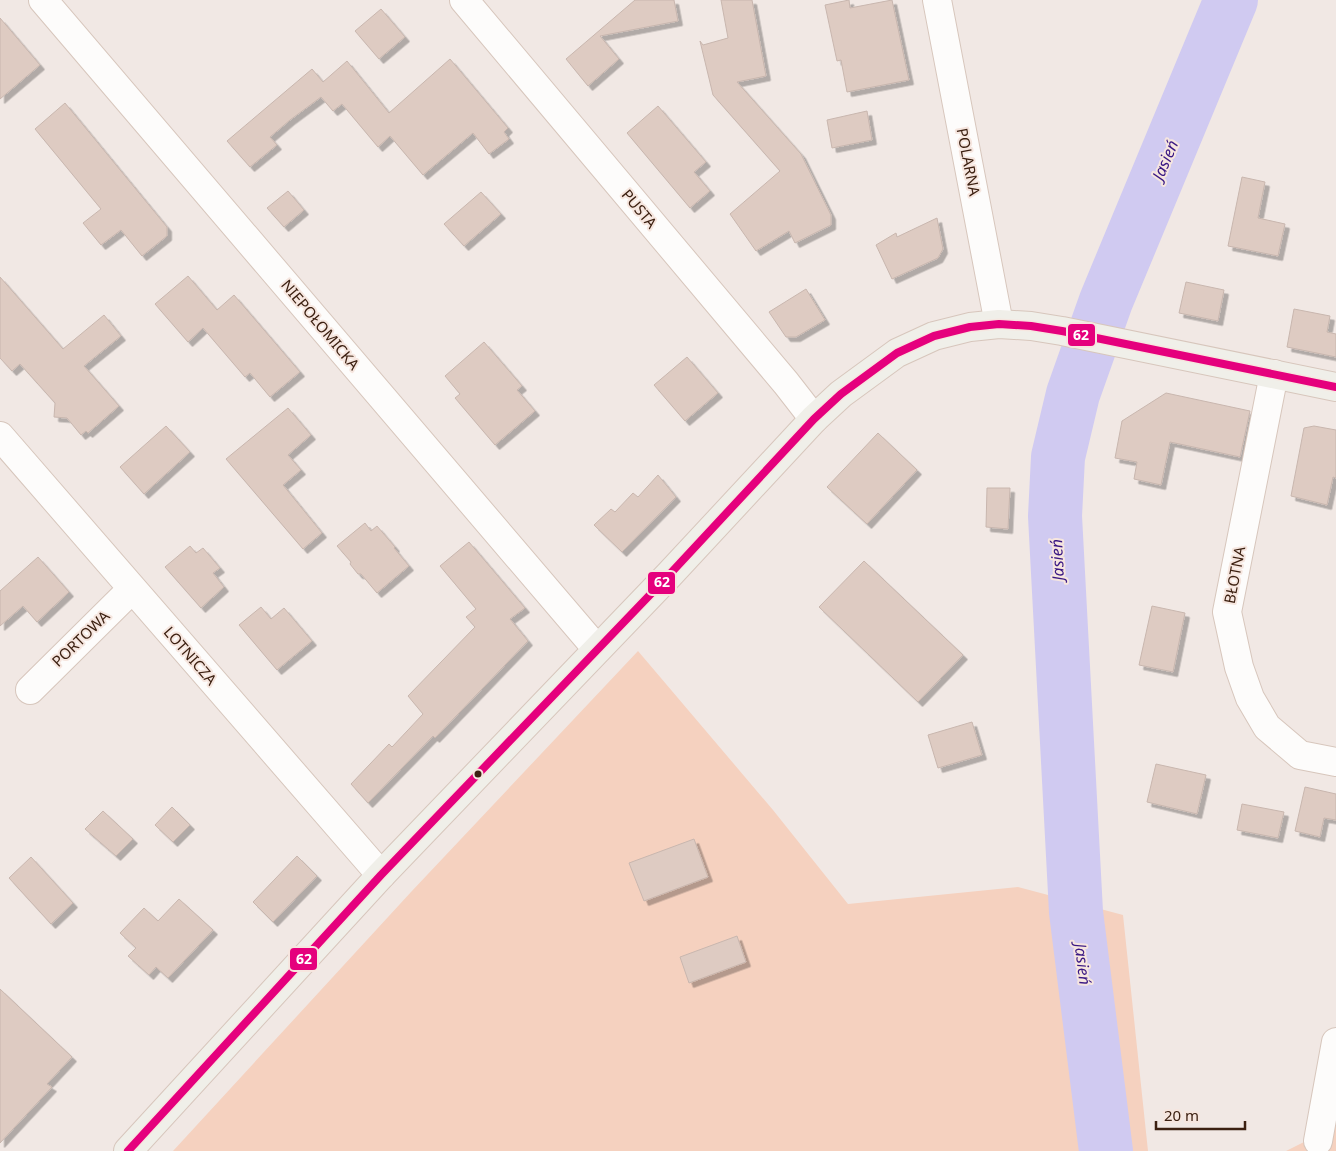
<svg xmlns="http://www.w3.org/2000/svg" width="1336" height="1151" viewBox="0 0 1336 1151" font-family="'Noto Sans',sans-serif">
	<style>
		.green { fill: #f5d1bf }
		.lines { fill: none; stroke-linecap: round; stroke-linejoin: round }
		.river { stroke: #d0caf1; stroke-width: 54 }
		.building { fill: #decbc2; stroke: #c8b6ae; filter: url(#shadow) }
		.street-casing { stroke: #d7c6bc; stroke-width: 30 }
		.secondary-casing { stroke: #d7c6bc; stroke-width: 30 }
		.street { stroke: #fdfcfb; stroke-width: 28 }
		.secondary { stroke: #f0efe9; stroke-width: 28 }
		.bus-1-casing { stroke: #f6e6df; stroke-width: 11 }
		.bus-1 { stroke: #e5007d; stroke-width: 8 }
		.bus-dot { fill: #3c2011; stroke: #f6e6df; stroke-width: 2 }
		.labels { text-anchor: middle; stroke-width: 4; stroke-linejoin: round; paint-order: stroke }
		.street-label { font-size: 15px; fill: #3c2011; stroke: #f6e6df }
		.water-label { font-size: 16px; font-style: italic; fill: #391783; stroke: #f6e6df }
		.line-badge { stroke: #f6e6df; stroke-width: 2 }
		.badge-label { font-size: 14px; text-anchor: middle; font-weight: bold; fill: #fff }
	</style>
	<defs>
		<filter id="shadow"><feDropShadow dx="4.5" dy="4.5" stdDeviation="0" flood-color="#0004"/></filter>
	</defs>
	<rect width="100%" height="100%" fill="#f1e8e4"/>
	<path class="green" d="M 638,651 L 773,810 L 848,904 L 1018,887 L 1123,915 L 1148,1151 L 173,1151 L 411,892 Z
		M 1336,1126 L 1336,1151 L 1286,1151 Z"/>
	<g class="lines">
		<path class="river" d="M 1106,1151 L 1076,912 L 1055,516 L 1058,457 L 1073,394 L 1106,301 L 1231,0"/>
	</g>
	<path class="building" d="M 635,0 L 674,0 L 678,21 L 600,36 L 619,59 L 588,86 L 566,59 Z
		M 721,0 L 752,0 L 766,76 L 737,82 L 801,154 L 831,215 L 831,225 L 795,243 L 789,231 L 756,251 L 730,214 L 780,171 L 713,95 L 700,41 L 703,45 L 728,38 Z
		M 849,0 L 850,8 L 892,0 L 909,80 L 847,92 L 841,60 L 837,61 L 825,5 Z
		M 381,9 L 405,37 L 379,59 L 355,31 Z
		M 0,18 L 40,65 L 0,99 Z
		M 450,59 L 508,128 L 504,132 L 509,139 L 489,154 L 473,133 L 423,175 L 390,136 L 378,147 L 342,104 L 333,111 L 321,97 L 290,120 L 270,137 L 277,145 L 250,167 L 227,141 L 312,69 L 323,82 L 347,61 L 389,113 Z
		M 65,103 L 167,227 L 167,236 L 142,256 L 121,230 L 101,245 L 83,223 L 101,209 L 35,129 Z
		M 658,106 L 706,162 L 694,172 L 710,191 L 690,208 L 627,133 Z
		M 867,111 L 872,140 L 832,148 L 827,120 Z
		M 1242,177 L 1265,182 L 1258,218 L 1285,224 L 1278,256 L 1228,246 Z
		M 288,191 L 304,210 L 284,227 L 267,208 Z
		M 481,192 L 501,214 L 464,246 L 444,224 Z
		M 937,218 L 943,249 L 938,258 L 892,279 L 876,245 L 896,233 L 897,237 Z
		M 188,276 L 217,310 L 234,295 L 300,372 L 270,397 L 250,373 L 245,377 L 203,328 L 188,342 L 155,304 Z
		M 0,277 L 63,349 L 104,315 L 121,336 L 84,366 L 119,406 L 88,433 L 86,431 L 81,435 L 67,418 L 54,417 L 55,403 L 20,364 L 12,371 L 0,358 Z
		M 1186,282 L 1224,290 L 1218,321 L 1179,313 Z
		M 806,289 L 825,320 L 796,337 L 786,337 L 769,312 Z
		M 1294,309 L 1330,316 L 1327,332 L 1336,334 L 1336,357 L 1287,347 Z
		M 484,342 L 522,386 L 517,390 L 535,411 L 495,445 L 455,398 L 460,394 L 445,376 Z
		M 687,357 L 718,393 L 685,421 L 654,385 Z
		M 1166,393 L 1250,411 L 1240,457 L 1170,442 L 1161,485 L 1134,479 L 1137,462 L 1115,458 L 1122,421 Z
		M 288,408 L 311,435 L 288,455 L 301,470 L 283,485 L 322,533 L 303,549 L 226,459 Z
		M 166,426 L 190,452 L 144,494 L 120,467 Z
		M 1314,426 L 1336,430 L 1336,478 L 1333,477 L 1327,505 L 1291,496 L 1304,428 Z
		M 878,433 L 917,470 L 867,524 L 827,487 Z
		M 658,475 L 676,497 L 622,552 L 594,525 L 611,509 L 615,512 L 633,493 L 638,497 Z
		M 987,488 L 1010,488 L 1008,529 L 986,527 Z
		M 365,523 L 371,531 L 377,526 L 395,547 L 394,548 L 409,566 L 377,593 L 361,574 L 358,574 L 350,564 L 351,562 L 337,546 Z
		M 469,542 L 525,608 L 510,619 L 528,641 L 435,738 L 433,736 L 368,803 L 351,784 L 389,744 L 392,747 L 423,714 L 408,696 L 475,627 L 466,617 L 476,609 L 440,566 Z
		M 190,546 L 196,553 L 203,548 L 220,568 L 213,573 L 224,587 L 201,608 L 165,567 Z
		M 38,557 L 69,592 L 37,622 L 23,606 L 0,626 L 0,591 Z
		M 864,561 L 963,655 L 918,702 L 819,607 Z
		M 1152,606 L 1185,613 L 1173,672 L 1139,665 Z
		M 261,607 L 271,619 L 284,608 L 312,641 L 277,670 L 239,625 Z
		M 972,722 L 982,755 L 938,768 L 928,735 Z
		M 1156,764 L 1206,775 L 1197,814 L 1147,802 Z
		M 1305,787 L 1336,794 L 1336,820 L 1324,818 L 1320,837 L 1295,831 Z
		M 1242,804 L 1284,812 L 1278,838 L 1237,830 Z
		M 172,807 L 190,825 L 173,842 L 155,825 Z
		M 103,811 L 133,839 L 116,856 L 85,829 Z
		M 694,839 L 708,877 L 644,901 L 629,863 Z
		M 297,856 L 317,876 L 273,922 L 253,902 Z
		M 31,857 L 73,903 L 51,924 L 9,878 Z
		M 179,899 L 213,930 L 168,978 L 156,967 L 149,975 L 128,956 L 136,948 L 120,933 L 144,908 L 158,921 Z
		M 737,936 L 746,962 L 689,983 L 680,957 Z
		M 0,989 L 72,1057 L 47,1084 L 52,1087 L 0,1143 Z"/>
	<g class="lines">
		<defs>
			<path id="street" d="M 43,0 L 597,649
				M 464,0 L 786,383 L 814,419
				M 937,0 L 999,324
				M 1274,374 L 1227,612 L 1239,667 L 1250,698 L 1267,727 L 1300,755 L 1336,762
				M 0,436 L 381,875
				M 30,690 L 132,589
				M 1318,1141 L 1336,1042"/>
			<path id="secondary" d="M 128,1151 L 381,875 L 669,575 L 814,419 L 841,394 L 897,353 L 934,336 L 970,327 L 999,324 L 1031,326 L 1062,331 L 1336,387"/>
		</defs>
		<use href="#street" class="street-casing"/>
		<use href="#secondary" class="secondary-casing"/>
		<use href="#street" class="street"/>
		<use href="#secondary" class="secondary"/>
		<defs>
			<path id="bus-1" d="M 128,1151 L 381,875 L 669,575 L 814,419 L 841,394 L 897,353 L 934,336 L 970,327 L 999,324 L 1031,326 L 1062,331 L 1336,387"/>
		</defs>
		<use href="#bus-1" class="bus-1-casing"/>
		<use href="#bus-1" class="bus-1"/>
	</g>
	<circle class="bus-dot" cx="478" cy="774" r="4.5"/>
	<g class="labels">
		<g class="street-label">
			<text transform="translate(968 162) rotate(79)" y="5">POLARNA</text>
			<text transform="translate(639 209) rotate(50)" y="5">PUSTA</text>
			<text transform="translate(320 325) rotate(50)" y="5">NIEPOŁOMICKA</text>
			<text transform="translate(1235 575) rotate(-79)" y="5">BŁOTNA</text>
			<text transform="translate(81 639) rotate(-44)" y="5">PORTOWA</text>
			<text transform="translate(190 656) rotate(49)" y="5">LOTNICZA</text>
		</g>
		<g class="water-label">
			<text transform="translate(1165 160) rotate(-67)" y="6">Jasień</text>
			<text transform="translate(1057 560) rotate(-93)" y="6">Jasień</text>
			<text transform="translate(1083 964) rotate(83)" y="6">Jasień</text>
		</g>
	</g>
	<g class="line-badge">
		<rect x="1067" y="323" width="29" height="24" rx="5" fill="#e5007d"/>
		<rect x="647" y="571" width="29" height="24" rx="5" fill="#e5007d"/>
		<rect x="289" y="947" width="29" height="24" rx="5" fill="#e5007d"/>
	</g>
	<g class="badge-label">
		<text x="1081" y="340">62</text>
		<text x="662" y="587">62</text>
		<text x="304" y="964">62</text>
	</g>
	<path d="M1156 1121v8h89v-8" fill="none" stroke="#3c2011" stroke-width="2.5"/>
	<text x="1164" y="1121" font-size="15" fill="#3c2011" stroke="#f6e6df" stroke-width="4" paint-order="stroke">20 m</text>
</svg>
